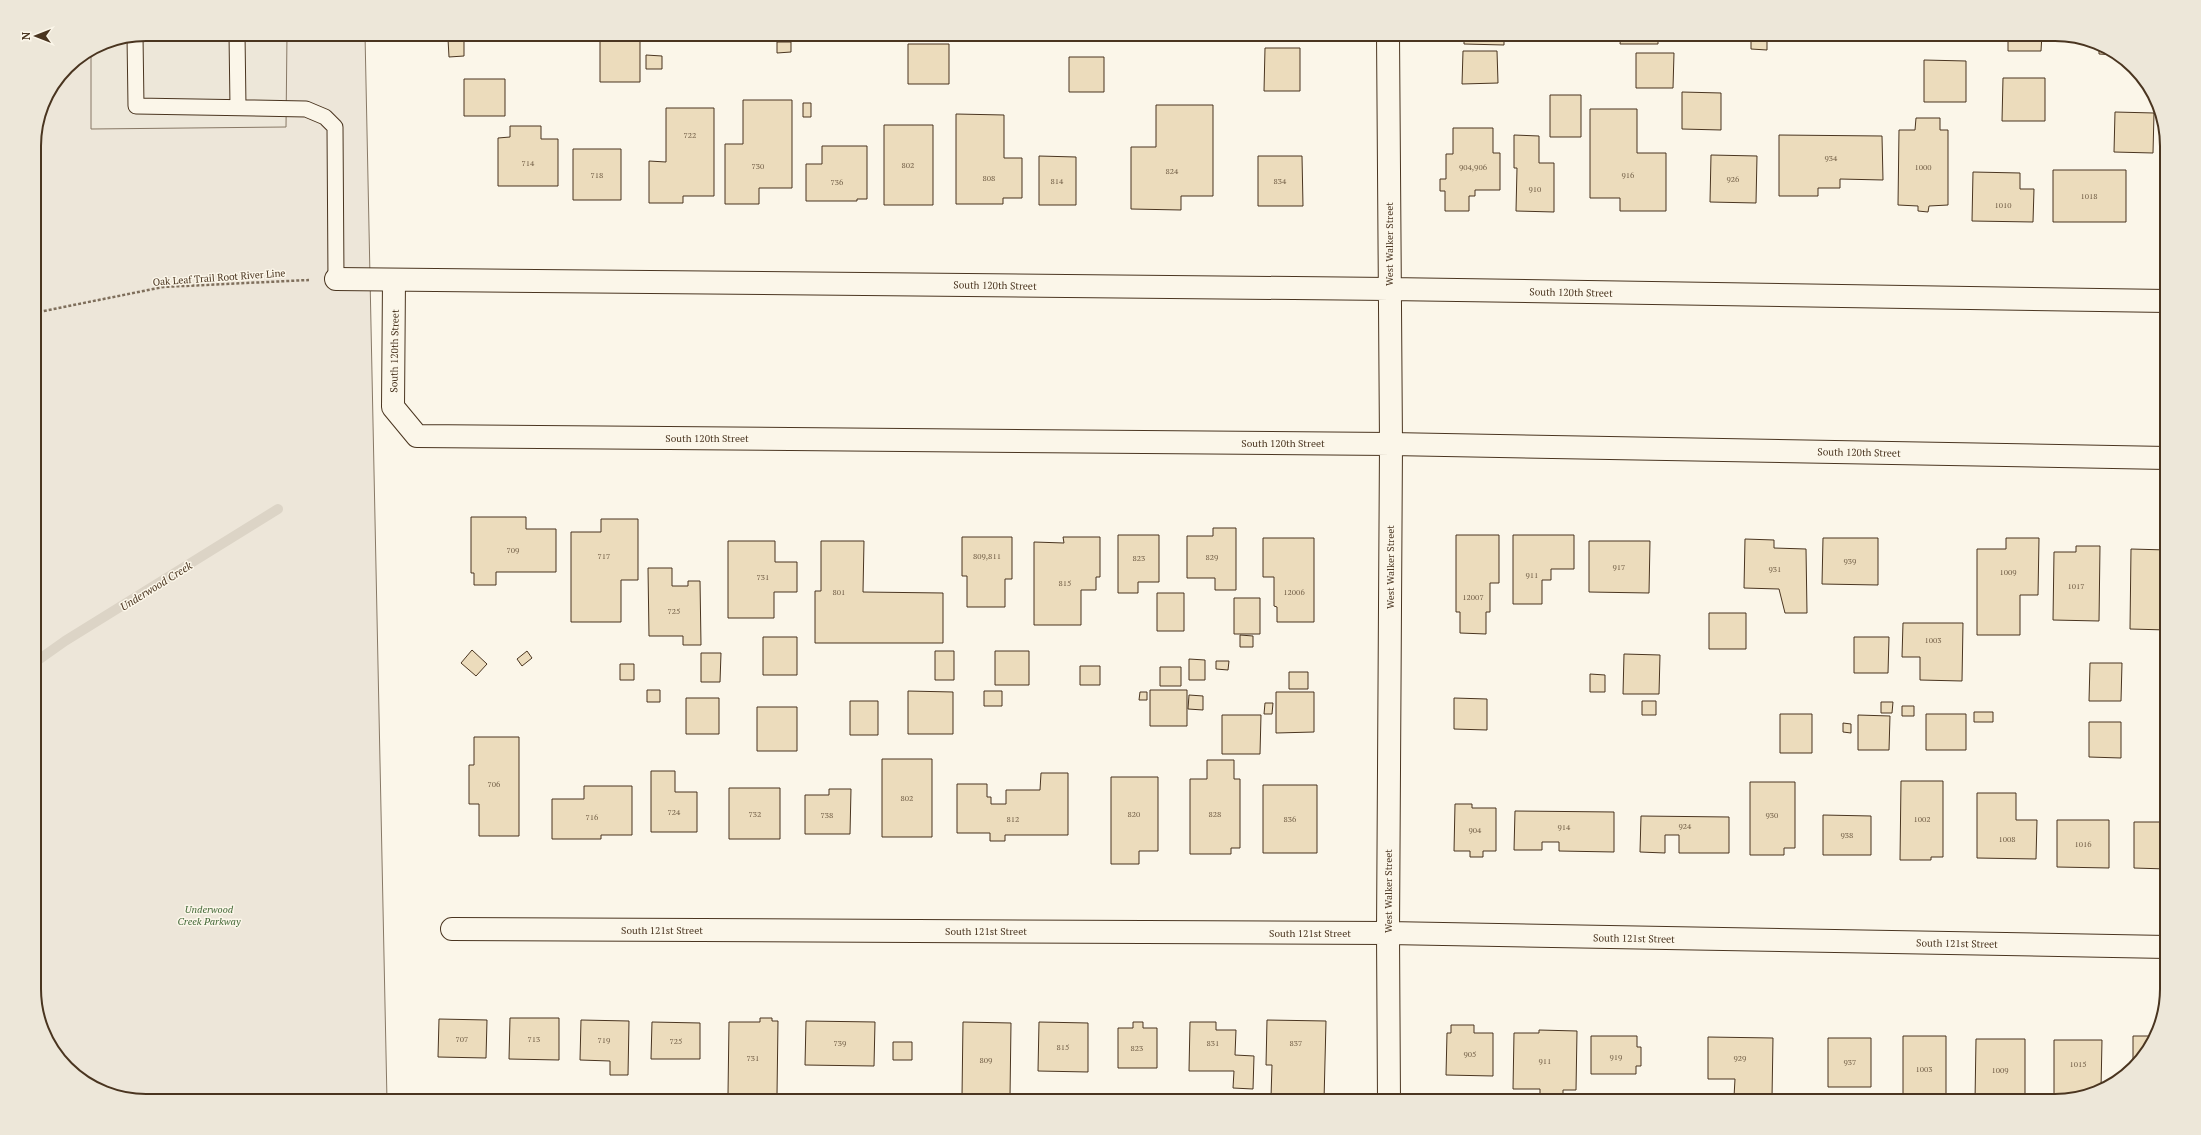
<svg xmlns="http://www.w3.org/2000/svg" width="2201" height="1135" viewBox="0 0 2201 1135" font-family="'PT Serif',serif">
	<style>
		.green { fill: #ede6d9; stroke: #887966 }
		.parking { fill: #ede7d9; stroke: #887966 }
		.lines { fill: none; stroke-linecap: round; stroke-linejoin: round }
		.stream { stroke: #dcd4c6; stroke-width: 10 }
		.building { fill: #ecdcbc; stroke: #4a3520 }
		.service-casing { stroke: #4a3520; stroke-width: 17 }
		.minor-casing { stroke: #4a3520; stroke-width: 24 }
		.path { stroke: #7f6f5c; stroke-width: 2.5; stroke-dasharray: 3 2; stroke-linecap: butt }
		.service { stroke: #fbf6e9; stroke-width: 15 }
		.minor { stroke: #fbf6e9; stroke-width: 22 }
		.labels { text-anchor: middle; stroke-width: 3; stroke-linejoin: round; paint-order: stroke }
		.number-label { font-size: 8px; fill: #725f47 }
		.street-label { font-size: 10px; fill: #4a3520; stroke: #fbf6e9 }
		.park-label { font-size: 10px; font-style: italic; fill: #436837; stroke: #fbf6e9 }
		.water-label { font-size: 11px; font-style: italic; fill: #4a3520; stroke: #fbf6e9 }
		.rim { fill: none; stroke: #4a3520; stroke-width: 2 }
	</style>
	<rect width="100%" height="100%" fill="#fbf6e9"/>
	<path class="green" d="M 146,34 L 365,34 L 387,1101 L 146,1101 L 96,1089 L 53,1051 L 34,996 L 34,139 L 43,103 L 67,67 L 104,42 Z"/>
	<path class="parking" d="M 146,34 L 287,34 L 286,127 L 91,129 L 91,51 L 104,42 Z"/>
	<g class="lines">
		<path class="stream" d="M 34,663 L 65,641 L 278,509"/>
	</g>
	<path class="building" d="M 984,34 L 1024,34 L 1024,37 L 984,37 Z
		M 1157,34 L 1177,34 L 1176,41 L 1157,40 Z
		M 1268,34 L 1310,34 L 1310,35 L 1305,35 L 1305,41 L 1286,41 L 1286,35 Z
		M 1464,34 L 1504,34 L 1504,45 L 1464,44 Z
		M 1621,34 L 1658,34 L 1658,44 L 1620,44 Z
		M 1751,34 L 1767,34 L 1767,50 L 1751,49 Z
		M 2008,34 L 2042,34 L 2041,51 L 2008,51 Z
		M 448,39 L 464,39 L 464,56 L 449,57 Z
		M 600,41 L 640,41 L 640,82 L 600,82 Z
		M 777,42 L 791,42 L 791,52 L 777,53 Z
		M 908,44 L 949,44 L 949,84 L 908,84 Z
		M 2099,44 L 2105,46 L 2116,55 L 2099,54 Z
		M 1265,48 L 1300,48 L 1300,91 L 1264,91 Z
		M 1463,51 L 1497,51 L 1498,83 L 1462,84 Z
		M 1636,53 L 1674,53 L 1673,88 L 1636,88 Z
		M 646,55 L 662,56 L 662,69 L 646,69 Z
		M 1069,57 L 1104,57 L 1104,92 L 1069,92 Z
		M 1924,60 L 1966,61 L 1966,102 L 1924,102 Z
		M 2003,78 L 2045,78 L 2045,121 L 2002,121 Z
		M 464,79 L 505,79 L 505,116 L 464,116 Z
		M 1682,92 L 1721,93 L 1721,130 L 1682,129 Z
		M 1550,95 L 1581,95 L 1581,137 L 1550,137 Z
		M 743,100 L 792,100 L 792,188 L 759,188 L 759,204 L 725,204 L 725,144 L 743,144 Z
		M 803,103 L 811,103 L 811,117 L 803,117 Z
		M 1156,105 L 1213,105 L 1213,196 L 1181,196 L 1181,210 L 1131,209 L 1131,147 L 1156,147 Z
		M 666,108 L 714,108 L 714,196 L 683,196 L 683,203 L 649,203 L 649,161 L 666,162 Z
		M 1590,109 L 1637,109 L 1637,153 L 1666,153 L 1666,211 L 1620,211 L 1620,198 L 1590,198 Z
		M 2115,112 L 2154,113 L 2153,153 L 2114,152 Z
		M 956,114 L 1004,115 L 1004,158 L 1022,158 L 1022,198 L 1003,198 L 1003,204 L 956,204 Z
		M 1916,118 L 1940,118 L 1940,130 L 1948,130 L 1948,205 L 1929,206 L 1928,212 L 1918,211 L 1918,206 L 1898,205 L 1899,130 L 1915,130 Z
		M 884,125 L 933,125 L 933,205 L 884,205 Z
		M 510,126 L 541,126 L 541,139 L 558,139 L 558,186 L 498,186 L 498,138 L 510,137 Z
		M 1453,128 L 1493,128 L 1493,153 L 1500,153 L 1500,190 L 1475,190 L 1475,196 L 1469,196 L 1469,211 L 1445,211 L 1445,191 L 1440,191 L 1440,179 L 1446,179 L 1446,154 L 1453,154 Z
		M 1514,135 L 1539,136 L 1539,163 L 1554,163 L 1554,212 L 1516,211 L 1517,168 L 1514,168 Z
		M 1779,135 L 1882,136 L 1883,180 L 1840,179 L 1840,188 L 1818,188 L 1818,196 L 1779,196 Z
		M 822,146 L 867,146 L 867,199 L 857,199 L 857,201 L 806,201 L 806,164 L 822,164 Z
		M 573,149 L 621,149 L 621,200 L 573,200 Z
		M 1711,155 L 1757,156 L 1756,203 L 1710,202 Z
		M 1039,156 L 1076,157 L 1076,205 L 1039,205 Z
		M 1258,156 L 1302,156 L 1303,206 L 1258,206 Z
		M 2053,170 L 2126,170 L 2126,222 L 2053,222 Z
		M 1973,172 L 2020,173 L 2020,189 L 2034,189 L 2033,222 L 1972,221 Z
		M 471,517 L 526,517 L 526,529 L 556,529 L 556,572 L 496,572 L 496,585 L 474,585 L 474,573 L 471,573 Z
		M 601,519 L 638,519 L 638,580 L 621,580 L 621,622 L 571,622 L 571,532 L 601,532 Z
		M 1213,528 L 1236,528 L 1236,590 L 1215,590 L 1215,578 L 1187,578 L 1187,536 L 1213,536 Z
		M 1118,535 L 1159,535 L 1159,582 L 1138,582 L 1138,593 L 1118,593 Z
		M 1456,535 L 1499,535 L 1499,583 L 1490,583 L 1490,612 L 1486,612 L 1486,634 L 1460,633 L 1460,612 L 1456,612 Z
		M 1513,535 L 1574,535 L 1574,569 L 1551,569 L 1551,580 L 1542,580 L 1542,604 L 1513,604 Z
		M 962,537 L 1012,537 L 1012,579 L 1005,579 L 1005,607 L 967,607 L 967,576 L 962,576 Z
		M 1063,537 L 1100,537 L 1100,577 L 1096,577 L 1096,590 L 1081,590 L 1081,625 L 1034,625 L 1034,542 L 1064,543 Z
		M 1263,538 L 1314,538 L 1314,622 L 1277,622 L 1277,607 L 1274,606 L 1274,577 L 1263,577 Z
		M 1823,538 L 1878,538 L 1878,585 L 1822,584 Z
		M 2006,538 L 2039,538 L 2038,595 L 2020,595 L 2020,635 L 1977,635 L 1977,549 L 2006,549 Z
		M 1745,539 L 1774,540 L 1774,548 L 1806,549 L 1807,613 L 1785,613 L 1779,589 L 1744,588 Z
		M 728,541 L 775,541 L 775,562 L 797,562 L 797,592 L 774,592 L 774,618 L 728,618 Z
		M 821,541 L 864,541 L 863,592 L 943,593 L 943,643 L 815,643 L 815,591 L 821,591 Z
		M 1589,541 L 1650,541 L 1649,593 L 1589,592 Z
		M 2076,546 L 2100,546 L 2099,621 L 2053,620 L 2054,552 L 2076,552 Z
		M 2131,549 L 2167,550 L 2167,630 L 2130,629 Z
		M 648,568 L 672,568 L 672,586 L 688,586 L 688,581 L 700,581 L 701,645 L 683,645 L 683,636 L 649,636 Z
		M 1157,593 L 1184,593 L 1184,631 L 1157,631 Z
		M 1234,598 L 1260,598 L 1260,634 L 1234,634 Z
		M 1709,613 L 1746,613 L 1746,649 L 1709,649 Z
		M 1903,623 L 1963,623 L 1962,681 L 1920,680 L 1920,657 L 1902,657 Z
		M 1240,635 L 1253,636 L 1253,647 L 1240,647 Z
		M 763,637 L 797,637 L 797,675 L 763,675 Z
		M 1854,637 L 1889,637 L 1888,673 L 1854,673 Z
		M 472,650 L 487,664 L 476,676 L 461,663 Z
		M 527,651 L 532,658 L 522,666 L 517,659 Z
		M 935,651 L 954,651 L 954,680 L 935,680 Z
		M 995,651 L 1029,651 L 1029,685 L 995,685 Z
		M 701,653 L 721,653 L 720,682 L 701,682 Z
		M 1624,654 L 1660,655 L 1659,694 L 1623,694 Z
		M 1189,659 L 1205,660 L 1205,680 L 1189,680 Z
		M 1216,661 L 1229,661 L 1228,670 L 1216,669 Z
		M 2090,663 L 2122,663 L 2121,701 L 2089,701 Z
		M 2162,663 L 2167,663 L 2167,701 L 2162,701 Z
		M 620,664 L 634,664 L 634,680 L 620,680 Z
		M 1080,666 L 1100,666 L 1100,685 L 1080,685 Z
		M 1160,667 L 1181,667 L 1181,686 L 1160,686 Z
		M 1289,672 L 1308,672 L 1308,689 L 1289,689 Z
		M 1590,674 L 1605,675 L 1605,692 L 1590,692 Z
		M 647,690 L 660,690 L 660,702 L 647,702 Z
		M 1150,690 L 1187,690 L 1187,726 L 1150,726 Z
		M 908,691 L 953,692 L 953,734 L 908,734 Z
		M 984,691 L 1002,691 L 1002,706 L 984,706 Z
		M 1140,692 L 1147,692 L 1147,700 L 1139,700 Z
		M 1276,692 L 1314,692 L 1314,732 L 1276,733 Z
		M 1189,695 L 1203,696 L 1203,710 L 1188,709 Z
		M 686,698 L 719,698 L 719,734 L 686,734 Z
		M 1454,698 L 1487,699 L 1487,730 L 1454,729 Z
		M 850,701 L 878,701 L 878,735 L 850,735 Z
		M 1642,701 L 1656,701 L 1656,715 L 1642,715 Z
		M 1881,702 L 1893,702 L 1892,713 L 1881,713 Z
		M 1265,703 L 1273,703 L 1272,714 L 1264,714 Z
		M 1902,706 L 1914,706 L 1914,716 L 1902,716 Z
		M 757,707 L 797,707 L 797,751 L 757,751 Z
		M 1974,712 L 1993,712 L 1993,722 L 1974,722 Z
		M 1780,714 L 1812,714 L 1812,753 L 1780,753 Z
		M 1926,714 L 1966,714 L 1966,750 L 1926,750 Z
		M 2162,714 L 2167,714 L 2167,725 L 2161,725 Z
		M 1222,715 L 1261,715 L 1260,754 L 1222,754 Z
		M 1858,715 L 1890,716 L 1889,750 L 1858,750 Z
		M 2089,722 L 2121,722 L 2121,758 L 2089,757 Z
		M 1843,723 L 1851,724 L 1851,733 L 1843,732 Z
		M 474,737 L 519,737 L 519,836 L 479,836 L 479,804 L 469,804 L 469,765 L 474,765 Z
		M 882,759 L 932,759 L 932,837 L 882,837 Z
		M 1207,760 L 1234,760 L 1234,779 L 1240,779 L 1240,848 L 1231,848 L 1231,854 L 1190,854 L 1190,779 L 1207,779 Z
		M 651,771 L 675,771 L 675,792 L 697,792 L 697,832 L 651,832 Z
		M 1041,773 L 1068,773 L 1068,835 L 1005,835 L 1005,841 L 990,841 L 990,833 L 957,833 L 957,784 L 987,784 L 987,797 L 991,797 L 991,804 L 1006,804 L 1006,790 L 1040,790 Z
		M 1111,777 L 1158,777 L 1158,851 L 1139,851 L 1139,864 L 1111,864 Z
		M 1901,781 L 1943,781 L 1943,857 L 1931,857 L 1931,860 L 1900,860 Z
		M 1750,782 L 1795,782 L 1795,848 L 1784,848 L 1784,855 L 1750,855 Z
		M 1263,785 L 1317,785 L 1317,853 L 1263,853 Z
		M 584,786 L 632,786 L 632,835 L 601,835 L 601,839 L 552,839 L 552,799 L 584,799 Z
		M 729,788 L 780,788 L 780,839 L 729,839 Z
		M 829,789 L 851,789 L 850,834 L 805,834 L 805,795 L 829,795 Z
		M 1977,793 L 2016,793 L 2016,820 L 2037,820 L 2036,859 L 1977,858 Z
		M 1455,804 L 1472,804 L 1472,808 L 1496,808 L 1496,851 L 1483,851 L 1483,857 L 1470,857 L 1470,851 L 1454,851 Z
		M 1515,811 L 1614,812 L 1614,852 L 1559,851 L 1559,842 L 1542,842 L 1542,850 L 1514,850 Z
		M 1823,815 L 1871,816 L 1871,855 L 1823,855 Z
		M 1641,816 L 1729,817 L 1729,853 L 1679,853 L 1679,835 L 1665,835 L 1665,853 L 1640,852 Z
		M 2057,820 L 2109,820 L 2109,868 L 2057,867 Z
		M 2134,822 L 2167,822 L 2167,869 L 2134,868 Z
		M 510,1018 L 559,1018 L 559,1060 L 509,1059 Z
		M 760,1018 L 772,1018 L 772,1021 L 778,1021 L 777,1095 L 728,1094 L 729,1022 L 760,1022 Z
		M 439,1019 L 487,1020 L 486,1058 L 438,1057 Z
		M 581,1020 L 629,1021 L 628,1075 L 610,1075 L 610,1061 L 580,1060 Z
		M 1267,1020 L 1326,1021 L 1324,1101 L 1286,1101 L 1286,1097 L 1271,1097 L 1272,1065 L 1266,1065 Z
		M 806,1021 L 875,1022 L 874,1066 L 805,1065 Z
		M 652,1022 L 700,1023 L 700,1059 L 651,1059 Z
		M 963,1022 L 1011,1023 L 1010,1097 L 962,1096 Z
		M 1039,1022 L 1088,1023 L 1088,1072 L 1038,1071 Z
		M 1133,1022 L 1143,1022 L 1143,1028 L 1157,1028 L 1157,1068 L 1118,1068 L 1118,1028 L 1133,1028 Z
		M 1190,1022 L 1216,1022 L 1216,1030 L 1236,1030 L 1235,1055 L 1254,1056 L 1253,1089 L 1233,1088 L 1234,1071 L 1189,1071 Z
		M 1451,1025 L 1474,1025 L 1474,1033 L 1493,1033 L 1493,1076 L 1446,1075 L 1447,1033 L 1451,1033 Z
		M 1539,1030 L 1577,1031 L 1576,1090 L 1563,1090 L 1563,1101 L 1540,1101 L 1540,1089 L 1513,1089 L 1514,1033 L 1539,1033 Z
		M 1591,1036 L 1637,1036 L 1637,1047 L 1641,1047 L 1641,1066 L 1636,1066 L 1636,1074 L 1591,1074 Z
		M 1903,1036 L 1946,1036 L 1946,1101 L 1903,1101 Z
		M 2133,1036 L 2156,1036 L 2133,1063 Z
		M 1708,1037 L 1773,1038 L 1772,1098 L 1734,1097 L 1735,1079 L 1708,1079 Z
		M 1828,1038 L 1871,1038 L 1871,1087 L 1828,1087 Z
		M 1976,1039 L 2025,1039 L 2025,1101 L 1975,1101 Z
		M 2054,1040 L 2102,1040 L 2101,1089 L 2054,1101 Z
		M 893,1042 L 912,1042 L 912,1060 L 893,1060 Z
		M 1074,1094 L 1104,1094 L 1104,1101 L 1073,1101 Z
		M 1638,1097 L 1661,1097 L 1661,1101 L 1638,1101 Z
		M 1162,1098 L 1183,1098 L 1183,1101 L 1162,1101 Z"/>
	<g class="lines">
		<defs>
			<path id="service" d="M 237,34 L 238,107
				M 135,36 L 136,106 L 306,109 L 325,117 L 335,127 L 336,279"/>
			<path id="minor" d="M 1388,34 L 1391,444 L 1388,933 L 1389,1101
				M 336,279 L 1389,289 L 2167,301
				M 394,280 L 393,407 L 417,436 L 1391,444 L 2167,458
				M 452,929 L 1388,933 L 2167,947"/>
		</defs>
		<use href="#service" class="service-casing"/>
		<use href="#minor" class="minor-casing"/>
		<path class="path" d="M 34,313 L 163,287 L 309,280"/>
		<use href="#service" class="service"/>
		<use href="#minor" class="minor"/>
	</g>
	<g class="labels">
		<g class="number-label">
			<text x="690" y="138">722</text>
			<text x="1831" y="161">934</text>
			<text x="528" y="166">714</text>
			<text x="908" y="168">802</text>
			<text x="758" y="169">730</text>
			<text x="1473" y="170">904,906</text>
			<text x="1923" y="170">1000</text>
			<text x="1172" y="174">824</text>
			<text x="597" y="178">718</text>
			<text x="1628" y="178">916</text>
			<text x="989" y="181">808</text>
			<text x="1733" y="182">926</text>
			<text x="1057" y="184">814</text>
			<text x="1280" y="184">834</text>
			<text x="837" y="185">736</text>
			<text x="1535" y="192">910</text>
			<text x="2089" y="199">1018</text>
			<text x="2003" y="208">1010</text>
			<text x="513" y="553">709</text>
			<text x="604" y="559">717</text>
			<text x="987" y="559">809,811</text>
			<text x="1212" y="560">829</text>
			<text x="1139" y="561">823</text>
			<text x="1850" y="564">939</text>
			<text x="1619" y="570">917</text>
			<text x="1775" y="572">931</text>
			<text x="2008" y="575">1009</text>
			<text x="1532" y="578">911</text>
			<text x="763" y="580">731</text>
			<text x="1065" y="586">815</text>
			<text x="2076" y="589">1017</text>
			<text x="839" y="595">801</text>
			<text x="1294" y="595">12006</text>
			<text x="1473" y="600">12007</text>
			<text x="674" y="614">725</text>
			<text x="1933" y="643">1003</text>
			<text x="494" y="787">706</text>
			<text x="907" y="801">802</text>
			<text x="674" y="815">724</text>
			<text x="755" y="817">732</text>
			<text x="1134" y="817">820</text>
			<text x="1215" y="817">828</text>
			<text x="827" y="818">738</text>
			<text x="1772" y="818">930</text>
			<text x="592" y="820">716</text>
			<text x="1013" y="822">812</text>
			<text x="1290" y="822">836</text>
			<text x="1922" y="822">1002</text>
			<text x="1685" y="829">924</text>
			<text x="1564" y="830">914</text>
			<text x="1475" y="833">904</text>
			<text x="1847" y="838">938</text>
			<text x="2007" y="842">1008</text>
			<text x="2083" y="847">1016</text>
			<text x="462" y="1042">707</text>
			<text x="534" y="1042">713</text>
			<text x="604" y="1043">719</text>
			<text x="676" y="1044">725</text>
			<text x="840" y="1046">739</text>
			<text x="1213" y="1046">831</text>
			<text x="1296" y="1046">837</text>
			<text x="1063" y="1050">815</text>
			<text x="1137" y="1051">823</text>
			<text x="1470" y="1057">905</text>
			<text x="1616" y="1060">919</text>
			<text x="753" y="1061">731</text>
			<text x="1740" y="1061">929</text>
			<text x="986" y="1063">809</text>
			<text x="1545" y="1064">911</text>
			<text x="1850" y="1065">937</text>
			<text x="2078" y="1067">1015</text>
			<text x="1924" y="1072">1003</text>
			<text x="2000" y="1073">1009</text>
		</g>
		<g class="street-label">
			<text transform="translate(1389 244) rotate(-90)" y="4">West Walker Street</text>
			<text transform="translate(219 277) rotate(-4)" y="4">Oak Leaf Trail Root River Line</text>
			<text transform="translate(995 285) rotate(1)" y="4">South 120th Street</text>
			<text transform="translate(1571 292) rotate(1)" y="4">South 120th Street</text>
			<text transform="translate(394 351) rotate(-89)" y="4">South 120th Street</text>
			<text x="707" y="442">South 120th Street</text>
			<text x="1283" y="447">South 120th Street</text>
			<text transform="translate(1859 452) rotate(1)" y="4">South 120th Street</text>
			<text transform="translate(1390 567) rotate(-90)" y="4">West Walker Street</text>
			<text transform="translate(1388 891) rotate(-90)" y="4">West Walker Street</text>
			<text x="662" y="934">South 121st Street</text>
			<text x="986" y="935">South 121st Street</text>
			<text x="1310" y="937">South 121st Street</text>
			<text transform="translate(1634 938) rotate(1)" y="4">South 121st Street</text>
			<text transform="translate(1957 943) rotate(1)" y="4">South 121st Street</text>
		</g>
		<g class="park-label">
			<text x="209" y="913">Underwood<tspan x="209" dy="12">Creek Parkway</tspan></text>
		</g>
		<g class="water-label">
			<text transform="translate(156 586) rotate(-32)" y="4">Underwood Creek</text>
		</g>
	</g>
	<path d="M0 0H2201V1135H0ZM146 41H2055A105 105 0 0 1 2160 146V989A105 105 0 0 1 2055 1094H146A105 105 0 0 1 41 989V146A105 105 0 0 1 146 41Z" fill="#ede7d9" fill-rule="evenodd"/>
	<path class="rim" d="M146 41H2055A105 105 0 0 1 2160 146V989A105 105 0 0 1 2055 1094H146A105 105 0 0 1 41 989V146A105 105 0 0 1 146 41Z"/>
	<g transform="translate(36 36) rotate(270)" stroke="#fbf6e9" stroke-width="3" paint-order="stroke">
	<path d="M0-3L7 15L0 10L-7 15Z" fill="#4a3520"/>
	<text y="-6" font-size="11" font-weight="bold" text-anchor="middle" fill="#4a3520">N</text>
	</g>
</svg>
